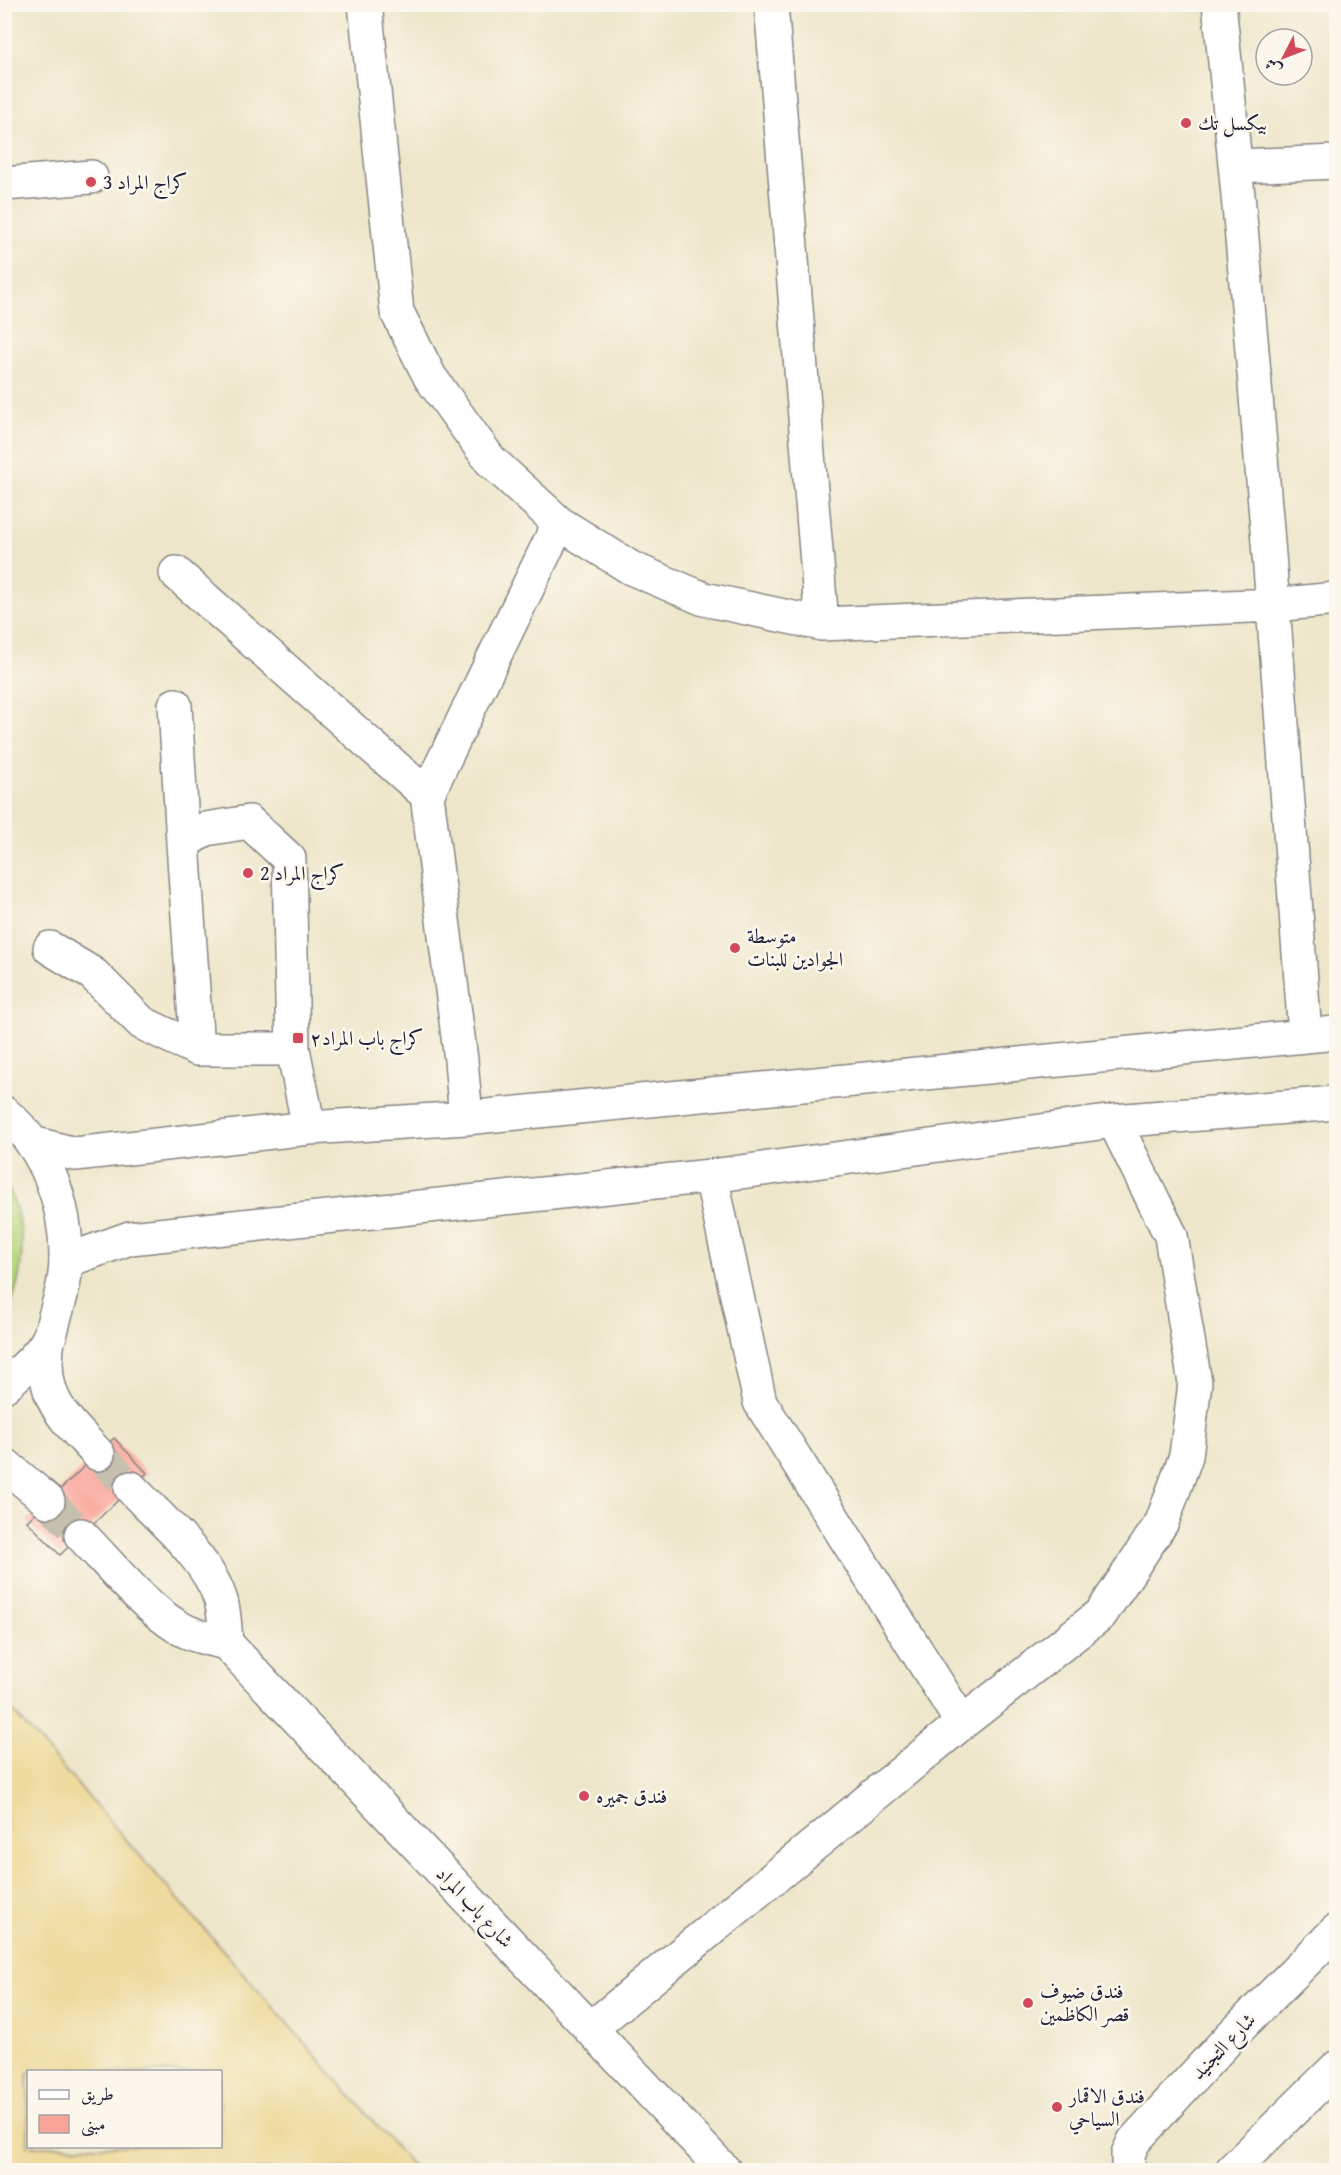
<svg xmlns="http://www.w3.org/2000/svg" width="1341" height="2175" viewBox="0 0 1341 2175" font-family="'Gentium Book Plus',Amiri,serif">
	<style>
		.green { fill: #b6d47b; stroke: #6c7b5b; stroke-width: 1.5 }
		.sand { fill: #eeda9e; stroke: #887e6c; stroke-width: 1.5; fill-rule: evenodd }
		.building { fill: #f9a499 }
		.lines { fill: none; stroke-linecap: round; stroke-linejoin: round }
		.minor-tunnel { stroke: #c5bfad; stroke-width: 33; stroke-dasharray: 33 16; stroke-linecap: butt }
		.minor-casing { stroke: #888482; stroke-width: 36 }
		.major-casing { stroke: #888482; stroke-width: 36 }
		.minor { stroke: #fff; stroke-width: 33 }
		.major { stroke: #fff; stroke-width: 33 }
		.poi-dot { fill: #d1495b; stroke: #fbf7ec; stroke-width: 2 }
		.labels { text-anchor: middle; stroke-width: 5; stroke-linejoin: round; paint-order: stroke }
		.poi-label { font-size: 20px; fill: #22223b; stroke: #fbf7ec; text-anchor: start }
		.street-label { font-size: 20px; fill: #22223b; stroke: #fbf7ec }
	</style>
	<rect width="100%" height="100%" fill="#fbf7ec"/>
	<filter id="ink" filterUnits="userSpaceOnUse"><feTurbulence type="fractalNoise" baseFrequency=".0167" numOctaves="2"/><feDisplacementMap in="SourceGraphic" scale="12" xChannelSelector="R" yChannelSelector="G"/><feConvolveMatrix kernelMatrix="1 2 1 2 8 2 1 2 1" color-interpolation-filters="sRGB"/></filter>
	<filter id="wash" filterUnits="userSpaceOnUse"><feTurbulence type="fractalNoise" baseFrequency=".008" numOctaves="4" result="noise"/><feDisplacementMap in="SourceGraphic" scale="24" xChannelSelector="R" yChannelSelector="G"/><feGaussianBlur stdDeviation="1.35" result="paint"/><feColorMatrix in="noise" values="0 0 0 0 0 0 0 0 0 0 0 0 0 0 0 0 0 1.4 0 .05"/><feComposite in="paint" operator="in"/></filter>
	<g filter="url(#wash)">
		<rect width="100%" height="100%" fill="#eee6ca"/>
		<path class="green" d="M 9,1189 C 12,1198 16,1207 18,1217 C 26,1247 21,1288 5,1315 L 4,1195 Z"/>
		<path class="sand" d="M 5,1702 L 416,2170 L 5,2170 ZM 28,2072 L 220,2072 L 220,2146 L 28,2146 Z"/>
		<g id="blocks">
			<path class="building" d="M 114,1438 L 147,1473 L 60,1555 L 27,1521 Z"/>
		</g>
	</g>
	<g filter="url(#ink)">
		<use href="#blocks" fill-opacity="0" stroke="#888482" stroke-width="1.5"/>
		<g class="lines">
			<path class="minor-tunnel" d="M 98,1454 L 131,1488
				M 48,1501 L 81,1535"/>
			<defs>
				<path id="minor" d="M 365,4 L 397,312 L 430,377 L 490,460 L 559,523 L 631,568 L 704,599 L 822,624 L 1274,605 L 1336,599
					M 771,4 L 822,624
					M 1219,4 C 1255,347 1280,691 1305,1035
					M 1236,166 L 1336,162
					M 4,184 L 91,177
					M 176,573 L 427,795
					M 175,705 L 183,843 L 197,1049
					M 183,843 L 206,829 L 249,822 L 289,859 L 293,1049 L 309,1128
					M 50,948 L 93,974 L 142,1023 L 197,1049 L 293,1049
					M 466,1118 L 461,1060 L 427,795 L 559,523
					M 32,1143 L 75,1154 L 309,1128 L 466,1118 L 1336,1033
					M 711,1176 L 760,1402 L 962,1723
					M 66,1261 L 130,1238 L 711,1176 L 1114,1121 L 1336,1103
					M 48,1339 C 39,1398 61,1414 98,1454
					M 4,1464 L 48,1501
					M 131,1488 C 161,1520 208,1558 221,1601 C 225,1615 225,1629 226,1643
					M 81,1535 C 110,1564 143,1606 178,1627 C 193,1636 209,1639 226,1643 L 724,2170
					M 590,2029 L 962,1723 L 1101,1614 L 1162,1522 L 1186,1456 L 1195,1383 L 1171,1236 L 1114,1121
					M 1128,2170 L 1128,2154 L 1134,2141 L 1231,2036 L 1336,1931
					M 1232,2170 L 1336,2068"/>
				<path id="major" d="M 4,1113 C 47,1147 67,1207 66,1260 C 66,1277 61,1297 56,1313 C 53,1322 52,1332 48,1340 C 38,1357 19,1373 4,1386"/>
			</defs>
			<use href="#minor" class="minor-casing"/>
			<use href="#major" class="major-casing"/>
			<use href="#minor" class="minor"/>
			<use href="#major" class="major"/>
		</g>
	</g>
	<g class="poi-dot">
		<circle cx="1186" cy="123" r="6"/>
		<circle cx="91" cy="182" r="6"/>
		<circle cx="248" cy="873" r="6"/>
		<circle cx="735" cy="948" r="6"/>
		<rect x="292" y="1032" width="12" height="12" rx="3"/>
		<circle cx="584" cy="1796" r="6"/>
		<circle cx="1028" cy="2003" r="6"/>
		<circle cx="1057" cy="2107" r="6"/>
	</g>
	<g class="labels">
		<g class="poi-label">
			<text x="1198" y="130">بيكسل تك</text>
			<text x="103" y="189">كراج المراد 3</text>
			<text x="260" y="880">كراج المراد 2</text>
			<text x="747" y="943">متوسطة<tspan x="747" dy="23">الجوادين للبنات</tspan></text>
			<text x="310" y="1045">كراج باب المراد٢</text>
			<text x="596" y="1803">فندق جميره</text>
			<text x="1040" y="1998">فندق ضيوف<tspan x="1040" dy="23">قصر الكاظمين</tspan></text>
			<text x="1069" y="2103">فندق الاقمار<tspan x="1069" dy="23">السياحي</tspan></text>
		</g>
		<g class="street-label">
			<text transform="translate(475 1907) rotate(47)" y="7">شارع باب المراد</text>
			<text transform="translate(1223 2046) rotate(-46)" y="7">شارع التجنيد</text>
		</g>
	</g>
	<rect width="1341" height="2175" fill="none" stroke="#fbf7ec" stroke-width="24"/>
	<rect x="27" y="2070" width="195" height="78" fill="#fbf7ec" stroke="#a4a2a5" stroke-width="1.5"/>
	<rect x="39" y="2090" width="30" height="9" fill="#ffffff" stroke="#a4a2a5" stroke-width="1.5"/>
	<text x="81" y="2100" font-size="18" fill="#22223b">طريق</text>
	<rect x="39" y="2115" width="30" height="18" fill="#f9a499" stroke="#a4a2a5" stroke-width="1.5"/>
	<text x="81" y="2130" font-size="18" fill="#22223b">مبنى</text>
	<g transform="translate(1284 57) rotate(228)"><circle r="28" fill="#fbf7ec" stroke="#a4a2a5" stroke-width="1.5"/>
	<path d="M0-4.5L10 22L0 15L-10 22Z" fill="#d1495b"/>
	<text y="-9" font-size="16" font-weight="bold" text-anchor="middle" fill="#22223b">ش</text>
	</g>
</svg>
